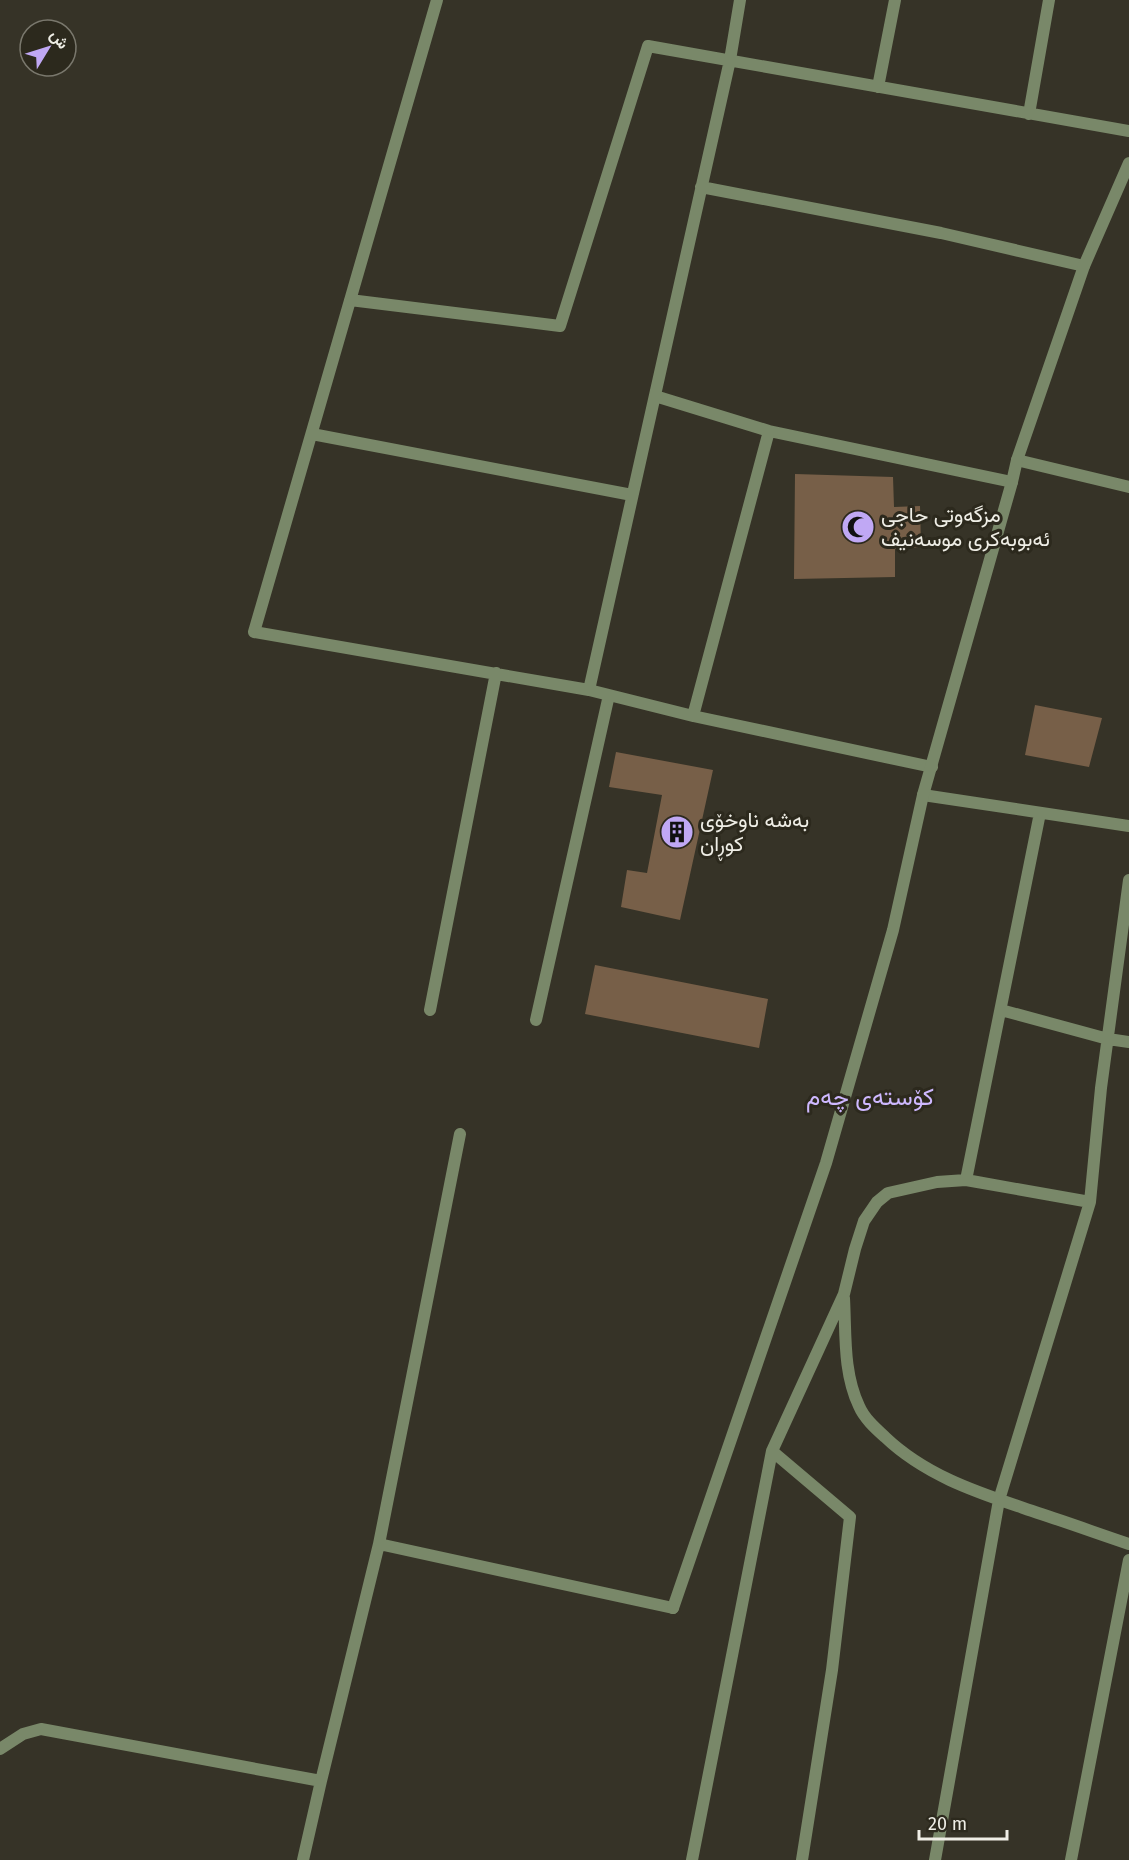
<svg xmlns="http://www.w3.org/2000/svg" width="1129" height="1860" viewBox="0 0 1129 1860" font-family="'Fira Sans',Vazirmatn,sans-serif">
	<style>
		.building { fill: #775f48 }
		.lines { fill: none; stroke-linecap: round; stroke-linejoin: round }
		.minor { stroke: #798869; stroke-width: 12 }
		.tertiary { stroke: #798869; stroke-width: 12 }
		.labels { text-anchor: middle; stroke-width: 6; stroke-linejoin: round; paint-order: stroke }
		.poi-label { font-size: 21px; fill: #efeee6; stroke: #2c291d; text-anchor: start }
		.quarter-label { font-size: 24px; fill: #ceb8ff; stroke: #2c291d }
	</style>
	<rect width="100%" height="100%" fill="#363327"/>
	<path class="building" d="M 795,474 L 893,477 L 894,507 L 920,506 L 921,547 L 895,549 L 895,577 L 794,579 Z
		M 1035,705 L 1102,718 L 1089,767 L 1025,755 Z
		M 616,752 L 713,770 L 680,920 L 621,907 L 627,870 L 647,873 L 662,795 L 609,787 Z
		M 595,965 L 768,999 L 759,1048 L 585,1014 Z"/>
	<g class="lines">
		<path class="minor" d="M 437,0 L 254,632 L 589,690 L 693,716 L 932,767
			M 878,87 L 895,0
			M 1029,114 L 1049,0
			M 701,187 L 941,233 L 1084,266
			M 350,300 L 560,326 L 648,46 L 1129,131
			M 655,396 L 769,431 L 1012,482
			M 312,434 L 632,495
			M 1017,460 L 1129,487
			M 589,690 L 730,60 L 740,0
			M 693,716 L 769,431
			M 923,795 L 1129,826
			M 430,1010 L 496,673
			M 1001,1010 L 1108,1039 L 1129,1042
			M 536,1020 L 609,695
			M 966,1180 L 1040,813
			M 844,1298 C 846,1334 843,1372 859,1406 C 864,1418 875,1428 885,1437 C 928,1478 983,1494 1038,1513 C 1069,1523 1099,1534 1129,1544
			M 772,1451 L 850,1517 L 832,1670 L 802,1860
			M 379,1544 L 673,1608
			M 0,1749 L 23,1734 L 41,1729 L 321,1781
			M 303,1860 L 321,1781 L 379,1544 L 460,1134
			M 692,1860 L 772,1451 L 844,1294 L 855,1249 L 864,1221 L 877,1202 L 888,1193 L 937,1182 L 966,1180 L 1090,1202
			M 935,1860 L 999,1500 L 1090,1202 L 1101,1088 L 1129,880
			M 1071,1860 L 1129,1560"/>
		<path class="tertiary" d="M 673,1608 L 826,1163 L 893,930 L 923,795 L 1012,482 L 1017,460 L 1084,266 L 1129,163"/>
	</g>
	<defs>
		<symbol id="mosque-disc" viewBox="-11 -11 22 22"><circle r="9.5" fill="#c0a8f4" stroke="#2c291d"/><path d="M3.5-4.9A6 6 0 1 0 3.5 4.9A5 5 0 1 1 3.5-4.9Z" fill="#111"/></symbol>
		<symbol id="building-disc" viewBox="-11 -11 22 22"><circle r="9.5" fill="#c0a8f4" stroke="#2c291d"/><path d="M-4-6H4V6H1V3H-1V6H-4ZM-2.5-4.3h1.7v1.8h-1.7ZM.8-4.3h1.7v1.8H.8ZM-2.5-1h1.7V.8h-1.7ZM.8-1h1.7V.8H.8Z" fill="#111"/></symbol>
	</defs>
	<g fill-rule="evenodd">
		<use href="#mosque-disc" x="839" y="508" width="38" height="38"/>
		<use href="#building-disc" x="658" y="813" width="38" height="38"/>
	</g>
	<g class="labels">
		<g class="poi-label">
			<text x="881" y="522">مزگەوتی حاجی<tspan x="881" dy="24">ئەبوبەکری موسەنیف</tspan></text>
			<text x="700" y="827">بەشە ناوخۆی<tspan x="700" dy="24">کوڕان</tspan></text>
		</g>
		<g class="quarter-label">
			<text x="870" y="1105">کۆستەی چەم</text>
		</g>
	</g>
	<g transform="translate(48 48) rotate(52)"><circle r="28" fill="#2c291d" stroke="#7a786d" stroke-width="1.5"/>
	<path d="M0-4.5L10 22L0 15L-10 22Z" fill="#c0a8f4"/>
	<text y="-9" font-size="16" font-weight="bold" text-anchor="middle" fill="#efeee6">ش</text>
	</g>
	<path d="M919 1830v9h88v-9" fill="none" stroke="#efeee6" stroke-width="3"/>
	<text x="928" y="1830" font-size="18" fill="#efeee6" stroke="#2c291d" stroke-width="4.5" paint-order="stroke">20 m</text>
</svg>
